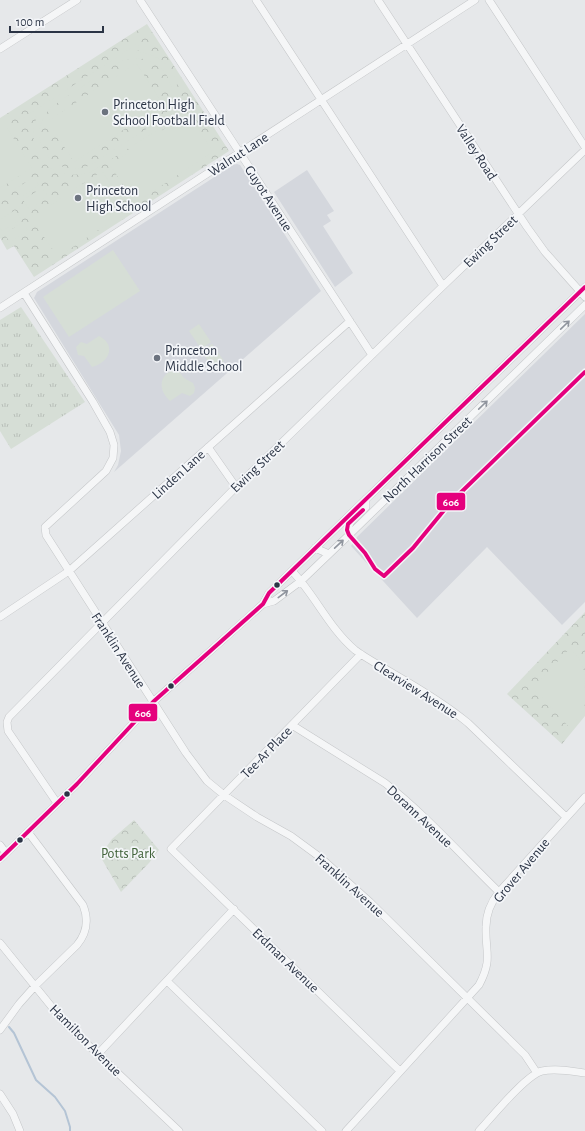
<svg xmlns="http://www.w3.org/2000/svg" width="585" height="1131" viewBox="0 0 585 1131" font-family="'Alegreya Sans',sans-serif">
	<style>
		.built { fill: #d4d7dd }
		.grass { fill: url(#grass-tufts) }
		.park { fill: url(#park-crowns) }
		.pitch { fill: #d6ded6; fill-rule: evenodd }
		.lines { fill: none; stroke-linecap: round; stroke-linejoin: round }
		.stream { stroke: #b4c4d5; stroke-width: 2 }
		.minor-casing { stroke: #c4c6c8; stroke-width: 8 }
		.minor { stroke: #f5f6f7; stroke-width: 7 }
		.bus-1-casing { stroke: #f4f6f9; stroke-width: 7 }
		.bus-1 { stroke: #e5007d; stroke-width: 4 }
		.oneway { stroke: #90959e }
		.poi-dot { fill: #6c737f; stroke: #f4f6f9; stroke-width: 1.5 }
		.bus-dot { fill: #2b3445; stroke: #f4f6f9; stroke-width: 1.5 }
		.labels { text-anchor: middle; stroke-width: 3.5; stroke-linejoin: round; paint-order: stroke }
		.poi-label { font-size: 14px; fill: #2b3445; stroke: #f4f6f9; text-anchor: start }
		.street-label { font-size: 14px; fill: #2b3445; stroke: #f4f6f9 }
		.park-label { font-size: 14px; fill: #3f6138; stroke: #f4f6f9 }
		.line-badge { stroke: #f4f6f9; stroke-width: 1.5 }
		.badge-label { font-size: 11px; text-anchor: middle; font-weight: bold; fill: #fff }
	</style>
	<defs>
		<pattern id="grass-tufts" width="24" height="20" patternUnits="userSpaceOnUse"><rect width="24" height="20" fill="#d6ded6"/><path d="M3 7l-1-3M5 7V3M7 7l1-3M15 17l-1-3M17 17v-4M19 17l1-3" fill="none" stroke="#b8bfb9"/></pattern>
		<pattern id="park-crowns" width="20" height="18" patternUnits="userSpaceOnUse"><rect width="20" height="18" fill="#d6ded6"/><path d="M2 6a3 3 0 1 1 6 0M12 15a3 3 0 1 1 6 0" fill="none" stroke="#b8bfb9"/></pattern>
	</defs>
	<rect width="100%" height="100%" fill="#e6e8ea"/>
	<path class="built" d="M 237,164 L 240,165 L 321,291 L 114,472 L 118,465 L 121,451 L 119,435 L 34,298 L 37,292 L 233,165 Z
		M 307,170 L 334,211 L 327,215 L 331,221 L 323,226 L 353,273 L 335,287 L 274,192 Z
		M 585,314 L 585,602 L 562,625 L 487,547 L 417,618 L 351,546 L 357,537 Z"/>
	<path class="grass" d="M 21,307 L 85,402 L 11,449 L 0,431 L 0,320 Z"/>
	<path class="park" d="M 147,24 L 229,151 L 34,277 L 14,246 L 7,250 L 0,238 L 0,118 Z
		M 585,612 L 585,716 L 562,744 L 507,694 Z
		M 134,820 L 159,850 L 149,863 L 121,892 L 100,856 L 112,839 Z"/>
	<path class="pitch" d="M 137,44 L 140,49 L 136,52 C 176,54 192,98 164,126 L 91,172 C 53,184 23,155 37,116 L 26,123 L 23,118 ZM 138,58 C 170,62 183,96 161,120 C 144,130 128,141 112,151 C 104,156 96,163 88,166 C 70,175 47,163 41,144 C 37,130 41,118 51,107 L 121,61 Z
		M 136,63 L 163,104 L 74,162 L 48,121 Z
		M 188,113 L 213,152 L 135,203 L 110,165 Z
		M 6,126 L 32,168 L 0,188 L 0,130 Z
		M 102,171 L 128,210 L 58,257 L 31,218 Z
		M 34,177 L 39,185 L 21,197 L 15,189 Z
		M 42,188 L 48,196 L 29,209 L 23,200 Z
		M 15,210 L 21,219 L 2,231 L 0,228 L 0,220 Z
		M 23,222 L 28,230 L 10,242 L 4,234 Z
		M 113,250 L 140,291 L 69,337 L 43,297 Z
		M 199,324 L 211,342 L 201,349 L 189,331 Z
		M 99,336 C 117,345 109,363 92,367 L 84,356 L 78,355 L 76,347 L 81,342 L 87,344 Z
		M 212,344 L 224,361 L 213,369 L 201,350 Z
		M 177,369 L 184,378 L 193,383 L 195,388 L 194,393 L 190,396 L 182,393 L 170,401 C 157,389 159,373 177,369 Z
		M 570,648 C 584,662 585,669 585,688 C 585,692 585,699 585,703 C 583,713 576,721 570,728 L 533,688 Z"/>
	<g class="lines">
		<path class="stream" d="M 9,1027 L 14,1033 L 36,1080 L 55,1097 L 65,1111 L 70,1127 L 70,1131"/>
		<defs>
			<path id="minor" d="M 140,0 L 372,355
				M 256,0 L 443,286
				M 378,0 L 527,227 L 545,252 L 585,297
				M 489,0 L 585,147
				M 0,49 L 77,0
				M 24,293 L 93,402 L 110,432 L 114,445 L 113,458 L 106,471 L 45,527 L 46,535 L 186,753 L 207,781 L 224,795 L 257,817 L 291,836 L 321,858 L 370,902 L 525,1055 L 537,1073
				M 0,308 L 475,0
				M 208,447 L 236,487
				M 349,535 C 344,523 358,515 366,507 L 366,499
				M 315,548 L 329,554
				M 292,571 C 315,595 329,628 355,650 C 367,659 381,666 394,674 C 420,689 445,704 468,723 L 566,817
				M 263,604 L 274,601 L 301,581 L 349,535 L 585,305
				M 0,617 L 69,571 L 350,321
				M 361,654 L 171,849 L 400,1071
				M 292,725 L 385,783 C 426,815 461,855 499,892
				M 57,803 L 8,731 L 7,722 L 9,717 L 236,487 L 443,286 L 585,150
				M 0,845 L 6,853
				M 0,859 L 77,784 L 153,702 L 263,604 L 269,593 L 585,287
				M 0,943 L 64,1022 L 179,1131
				M 167,981 L 322,1131
				M 0,1030 L 19,1004 L 35,986 L 77,945 C 87,933 89,920 83,905 L 28,832
				M 98,1054 L 234,909
				M 0,1094 L 13,1114 L 20,1131
				M 346,1131 L 479,985 C 493,959 485,952 486,927 C 486,913 491,902 499,892 L 585,797
				M 479,1131 C 492,1117 526,1075 542,1071 C 556,1068 571,1071 585,1073"/>
		</defs>
		<use href="#minor" class="minor-casing"/>
		<use href="#minor" class="minor"/>
		<defs>
			<path id="bus-1" d="M 363,510 L 348,524 L 347,530 L 349,535 L 365,553 L 375,569 L 384,576 L 413,548 L 450,503 L 585,372
				M 0,859 L 77,784 L 153,702 L 263,604 L 269,593 L 585,287"/>
		</defs>
		<use href="#bus-1" class="bus-1-casing"/>
		<use href="#bus-1" class="bus-1"/>
	</g>
	<defs><path id="oneway-shaft" d="M-6 0H5M1.5-3L5.5 0L1.5 3" fill="none" stroke-width="1.6" stroke-linecap="round" stroke-linejoin="round"/></defs>
	<g class="oneway">
		<use href="#oneway-shaft" transform="translate(565 325) rotate(-44)"/>
		<use href="#oneway-shaft" transform="translate(483 405) rotate(-44)"/>
		<use href="#oneway-shaft" transform="translate(339 544) rotate(-43)"/>
		<use href="#oneway-shaft" transform="translate(283 594) rotate(-37)"/>
	</g>
	<g class="poi-dot">
		<circle cx="105" cy="112" r="4"/>
		<circle cx="78" cy="198" r="4"/>
		<circle cx="157" cy="358" r="4"/>
	</g>
	<g class="bus-dot">
		<circle cx="277" cy="585" r="3.5"/>
		<circle cx="171" cy="686" r="3.5"/>
		<circle cx="67" cy="794" r="3.5"/>
		<circle cx="20" cy="840" r="3.5"/>
	</g>
	<g class="labels">
		<g class="poi-label">
			<text x="113" y="109">Princeton High<tspan x="113" dy="16">School Football Field</tspan></text>
			<text x="86" y="195">Princeton<tspan x="86" dy="16">High School</tspan></text>
			<text x="165" y="355">Princeton<tspan x="165" dy="16">Middle School</tspan></text>
		</g>
		<g class="street-label">
			<text transform="translate(477 152) rotate(57)" y="5">Valley Road</text>
			<text transform="translate(238 154) rotate(-33)" y="5">Walnut Lane</text>
			<text transform="translate(269 198) rotate(57)" y="5">Guyot Avenue</text>
			<text transform="translate(490 241) rotate(-44)" y="5">Ewing Street</text>
			<text transform="translate(427 459) rotate(-44)" y="5">North Harrison Street</text>
			<text transform="translate(257 466) rotate(-44)" y="5">Ewing Street</text>
			<text transform="translate(178 474) rotate(-42)" y="5">Linden Lane</text>
			<text transform="translate(119 650) rotate(57)" y="5">Franklin Avenue</text>
			<text transform="translate(416 689) rotate(32)" y="5">Clearview Avenue</text>
			<text transform="translate(266 752) rotate(-46)" y="5">Tee-Ar Place</text>
			<text transform="translate(420 816) rotate(43)" y="5">Dorann Avenue</text>
			<text transform="translate(521 870) rotate(-50)" y="5">Grover Avenue</text>
			<text transform="translate(350 885) rotate(42)" y="5">Franklin Avenue</text>
			<text transform="translate(286 960) rotate(44)" y="5">Erdman Avenue</text>
			<text transform="translate(86 1040) rotate(45)" y="5">Hamilton Avenue</text>
		</g>
		<g class="park-label">
			<text x="128" y="858">Potts Park</text>
		</g>
	</g>
	<g class="line-badge">
		<rect x="436" y="492" width="30" height="19" rx="4" fill="#e5007d"/>
		<rect x="128" y="703" width="30" height="19" rx="4" fill="#e5007d"/>
	</g>
	<g class="badge-label">
		<text x="451" y="506">606</text>
		<text x="143" y="717">606</text>
	</g>
	<path d="M10 26v6h93v-6" fill="none" stroke="#2b3445" stroke-width="2"/>
	<text x="16" y="26" font-size="12" fill="#2b3445" stroke="#f4f6f9" stroke-width="3" paint-order="stroke">100 m</text>
</svg>
